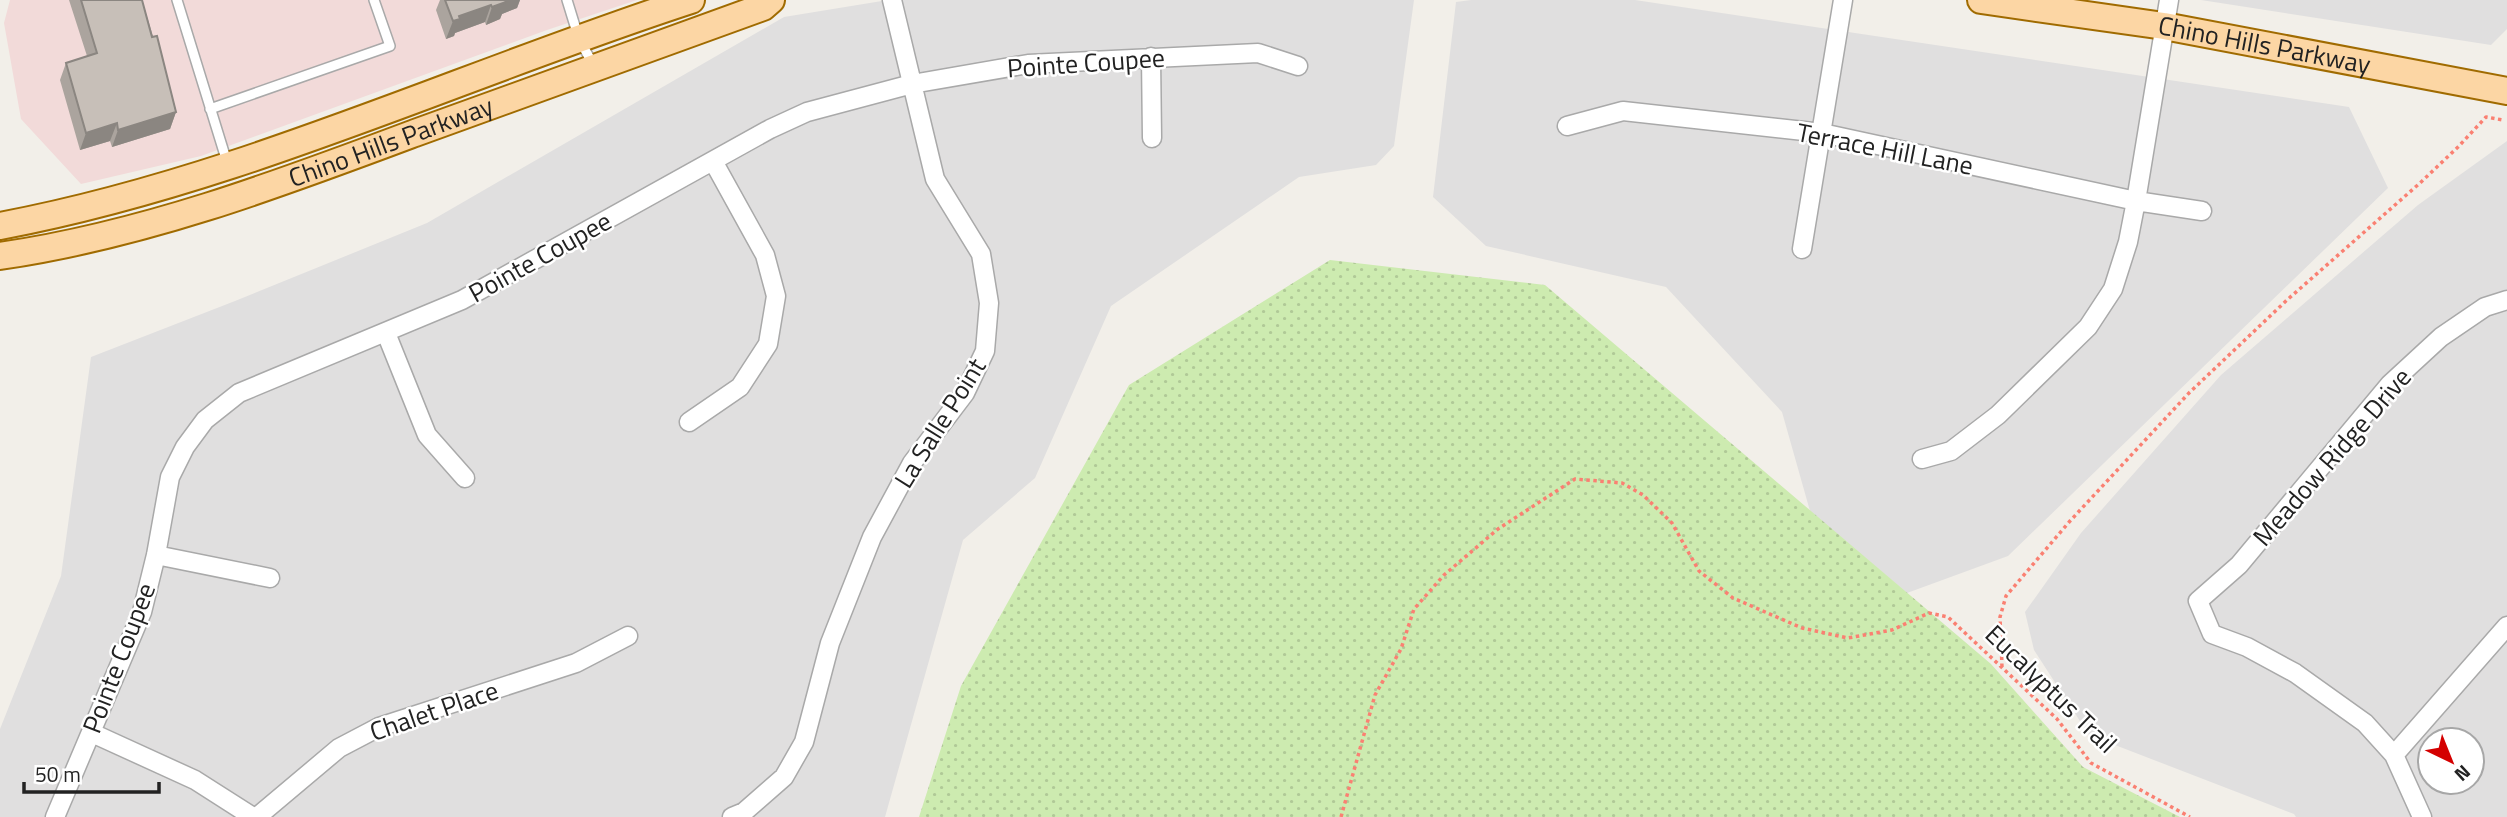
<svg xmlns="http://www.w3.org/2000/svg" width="2507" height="817" viewBox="0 0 2507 817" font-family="'Titillium Web',sans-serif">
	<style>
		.residential { fill: #e0dfdf; fill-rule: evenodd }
		.commercial { fill: #f2dad9 }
		.grass { fill: url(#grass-dots) }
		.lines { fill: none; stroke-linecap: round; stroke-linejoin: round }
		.service-casing { stroke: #a9a9a9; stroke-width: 12 }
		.minor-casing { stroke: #a9a9a9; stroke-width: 21 }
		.primary-casing { stroke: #a06b00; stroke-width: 30 }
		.path { stroke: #fa8072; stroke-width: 3.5; stroke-dasharray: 3.5 3.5; stroke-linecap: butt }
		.service { stroke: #fff; stroke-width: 9 }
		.minor { stroke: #fff; stroke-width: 18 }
		.primary { stroke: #fcd6a4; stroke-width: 26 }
		.wall { fill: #aba49e }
		.shaded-wall { fill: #8b8681 }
		.building { fill: #c7bfb8; stroke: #8b8681; stroke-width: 2 }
		.labels { text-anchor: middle; stroke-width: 5; stroke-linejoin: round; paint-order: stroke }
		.street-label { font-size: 26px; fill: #222; stroke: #fff }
	</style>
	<defs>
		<pattern id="grass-dots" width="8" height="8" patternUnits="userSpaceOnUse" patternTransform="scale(1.75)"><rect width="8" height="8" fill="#cdebb0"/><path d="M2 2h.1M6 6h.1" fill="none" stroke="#b0c997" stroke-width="1.8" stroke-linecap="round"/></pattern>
	</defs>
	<rect width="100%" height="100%" fill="#f2efe9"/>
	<path class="residential" d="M 888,0 L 1414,0 L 1394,146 L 1376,165 L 1299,177 L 1111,306 L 1035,478 L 963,540 L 885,817 L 0,817 L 0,729 L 61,576 L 91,357 L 235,301 L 427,223 L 784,17 Z
		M 1471,0 L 1635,0 L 2349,107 L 2388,188 L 2008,556 L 1907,593 L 1810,511 L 1782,412 L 1666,287 L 1486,246 L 1433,197 L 1456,2 Z
		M 2201,0 L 2507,0 L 2507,29 L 2491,45 Z
		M 2507,141 L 2507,817 L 2296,817 L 2294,814 L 2089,735 L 2034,650 L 2025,612 L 2081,533 L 2221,375 L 2418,205 ZM 2430,740 L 2472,740 L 2472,782 L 2430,782 Z"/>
	<path class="commercial" d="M 10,0 L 637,0 L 547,30 L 201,156 L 81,184 L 21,119 L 4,23 Z"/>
	<path class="grass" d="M 1330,260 L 1545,285 L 1991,664 L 2083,767 L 2180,817 L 919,817 L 961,686 L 1129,385 Z"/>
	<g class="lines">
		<defs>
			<path id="service" d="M 177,0 L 227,162
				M 567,0 L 579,39 L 594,66
				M 210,109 L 390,46 L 374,0"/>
			<path id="minor" d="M 1151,57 L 1152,138
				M 1567,126 L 1623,111 L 1822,133 L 2136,201 L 2202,211
				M 1802,249 L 1843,0
				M 386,333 L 427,435 L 465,478
				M 689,422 L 740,387 L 768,344 L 776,296 L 765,255 L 713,161
				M 1922,459 L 1951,451 L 1998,415 L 2088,327 L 2113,289 L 2128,242 L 2136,201 L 2169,0
				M 156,555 L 270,578
				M 92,733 L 195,780 L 253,817
				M 2394,755 L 2507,626
				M 55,817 L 142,612 L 156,555 L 170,477 L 185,447 L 205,420 L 239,393 L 462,300 L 770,129 L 807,112 L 912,84 L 1028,64 L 1258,53 L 1298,66
				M 257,817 L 339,748 L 379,727 L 576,663 L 628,636
				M 732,817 L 744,812 L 784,777 L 804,742 L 830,643 L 872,537 L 912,463 L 965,393 L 985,351 L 989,303 L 981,254 L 935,179 L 892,0
				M 2422,817 L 2394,755 L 2365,723 L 2295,673 L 2247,647 L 2212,634 L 2198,601 L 2239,565 L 2390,384 L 2441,337 L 2485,307 L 2507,300"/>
			<g id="primary">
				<path id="s1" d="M 1981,0 L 2164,26 L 2507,91"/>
				<path d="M 0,226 C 239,181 460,75 691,0"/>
				<path id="s2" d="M 0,256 C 144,235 279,184 415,133 C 531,90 647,48 763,7 L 771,0"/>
			</g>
		</defs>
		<use href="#service" class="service-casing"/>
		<use href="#minor" class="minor-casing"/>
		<use href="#primary" class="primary-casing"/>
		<path class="path" d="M 2002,667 L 2000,617 L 2006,596 L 2070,521 L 2189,393 L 2287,300 L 2420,183 L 2458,147 L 2486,117 L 2503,120
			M 1341,817 L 1375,695 L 1401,649 L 1414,609 L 1444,575 L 1498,529 L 1575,479 L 1622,483 L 1643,495 L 1672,523 L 1699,571 L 1733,598 L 1802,628 L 1848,638 L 1892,630 L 1929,613 L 1948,617 L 2057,719 L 2091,763 L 2190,817"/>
		<use href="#service" class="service"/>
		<use href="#minor" class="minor"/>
		<use href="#primary" class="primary"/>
	</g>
	<path class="wall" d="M 69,0 L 142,0 L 176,112 L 170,129 L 112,147 L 110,141 L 80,150 L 60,80 L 66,63 L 87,56 Z
		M 440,0 L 520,0 L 517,8 L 502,14 L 500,19 L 486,25 L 485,22 L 455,33 L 454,36 L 446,39 L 436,10 Z"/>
	<path class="shaded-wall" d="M 504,0 L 520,0 L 517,8 L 502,14 L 500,19 L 486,25 L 492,7 Z
		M 491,5 L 485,22 L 455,33 L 454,36 L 446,39 L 453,21 L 459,16 Z
		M 176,112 L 170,129 L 112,147 L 118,130 Z
		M 117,123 L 110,141 L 80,150 L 86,133 Z"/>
	<path class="building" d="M 81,0 L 142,0 L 152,37 L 157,36 L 176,112 L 118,130 L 117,123 L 86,133 L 66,63 L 97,53 Z
		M 445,0 L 505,0 L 506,2 L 492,7 L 491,5 L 459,16 L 460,19 L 453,21 Z"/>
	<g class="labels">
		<g class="street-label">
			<text dy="9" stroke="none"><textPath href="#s1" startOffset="287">Chino Hills Parkway</textPath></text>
			<text transform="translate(1086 63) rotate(-4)" y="9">Pointe Coupee</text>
			<text dy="9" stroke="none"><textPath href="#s2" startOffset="408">Chino Hills Parkway</textPath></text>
			<text transform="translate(1885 149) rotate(11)" y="9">Terrace Hill Lane</text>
			<text transform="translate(540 257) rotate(-29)" y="9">Pointe Coupee</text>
			<text transform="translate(940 423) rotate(-58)" y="9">La Salle Point</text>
			<text transform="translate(2332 457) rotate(-49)" y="9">Meadow Ridge Drive</text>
			<text transform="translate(119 658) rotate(-69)" y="9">Pointe Coupee</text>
			<text transform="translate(2051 689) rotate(44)" y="9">Eucalyptus Trail</text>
			<text transform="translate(434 711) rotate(-19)" y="9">Chalet Place</text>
		</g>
	</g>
	<g transform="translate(2451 761) rotate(137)"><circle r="33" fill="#ffffff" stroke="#a7a7a7" stroke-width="2"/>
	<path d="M0-5L12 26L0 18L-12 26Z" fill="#d40000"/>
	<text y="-10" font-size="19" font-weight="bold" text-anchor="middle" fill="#222222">N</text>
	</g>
	<path d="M24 782v10h135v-10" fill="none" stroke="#222222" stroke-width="3.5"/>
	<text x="35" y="782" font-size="21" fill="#222222" stroke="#ffffff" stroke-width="5" paint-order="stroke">50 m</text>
</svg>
